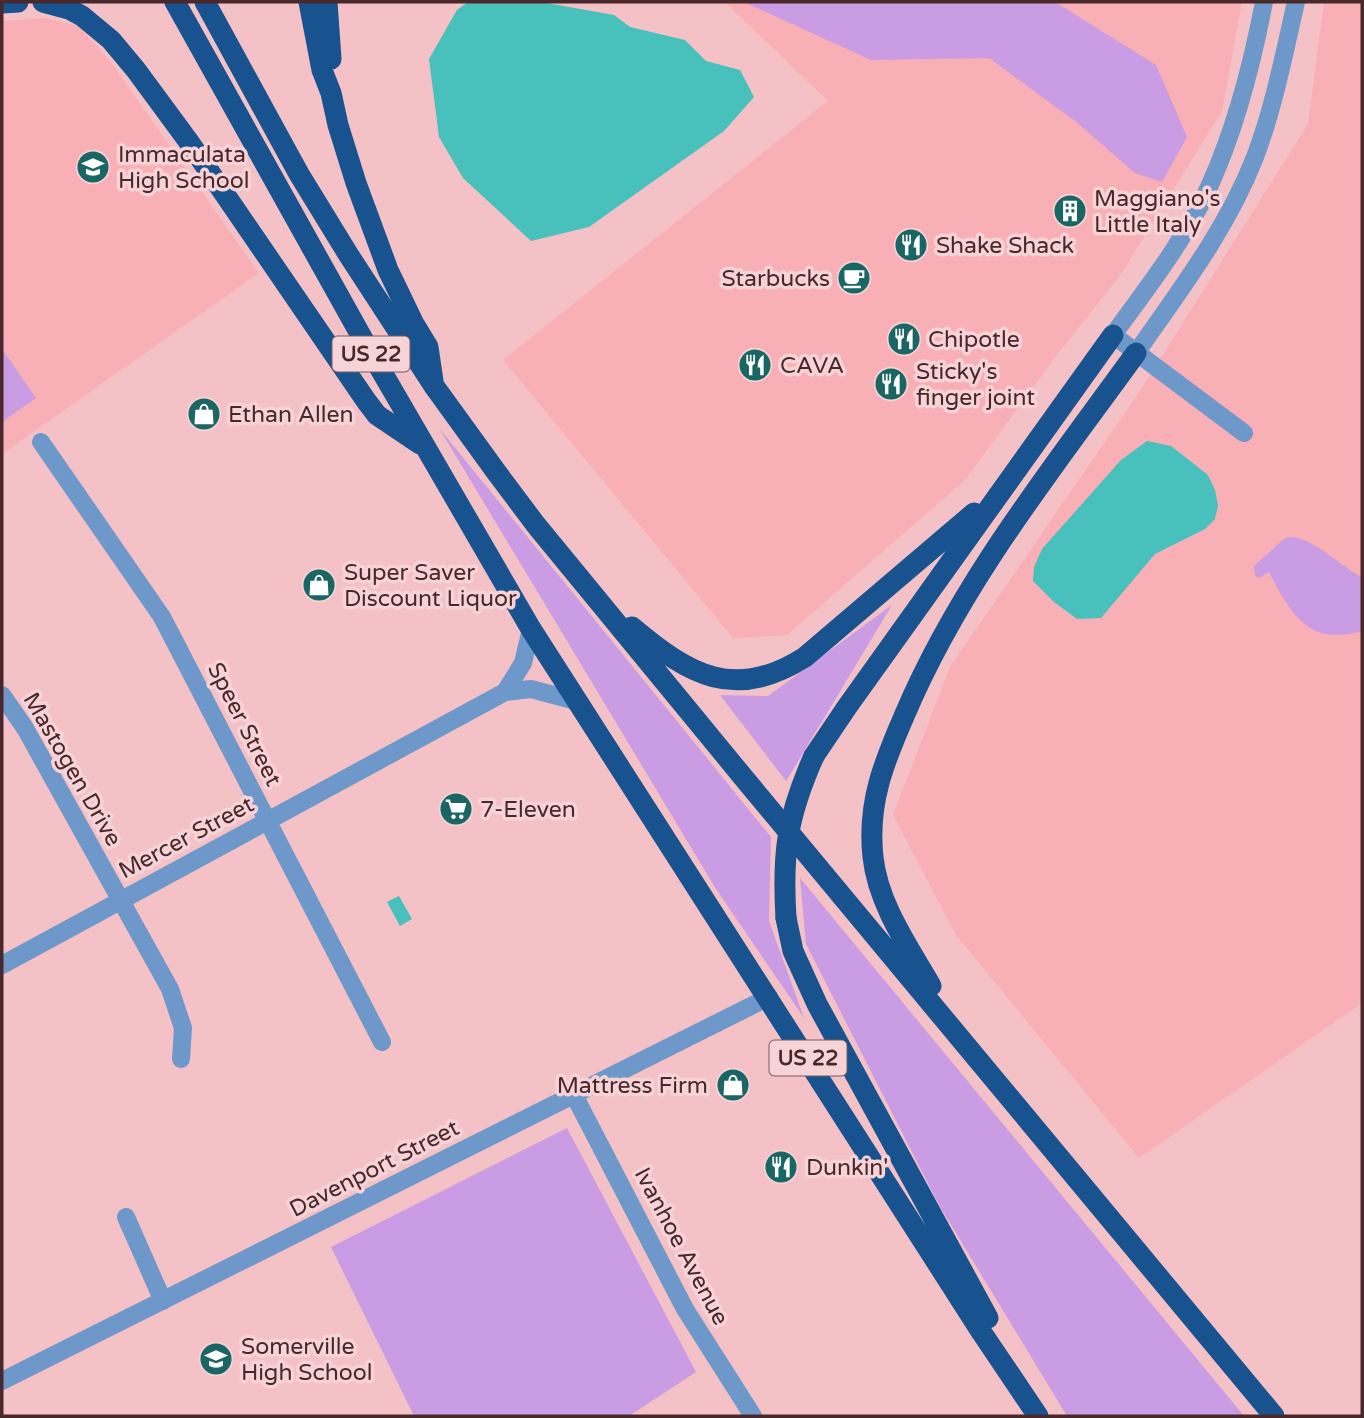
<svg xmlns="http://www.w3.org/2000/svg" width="1364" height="1418" viewBox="0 0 1364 1418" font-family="'Varela Round',sans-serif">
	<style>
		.built { fill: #f8afb6 }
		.green { fill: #c99ce3 }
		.water { fill: #48c0bc }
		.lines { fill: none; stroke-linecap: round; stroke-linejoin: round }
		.minor { stroke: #6e98c9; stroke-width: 18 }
		.highway { stroke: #18538f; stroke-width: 21 }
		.highway-bridge { stroke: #18538f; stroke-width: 21 }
		.labels { text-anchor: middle; stroke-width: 7; stroke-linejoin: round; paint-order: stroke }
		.shield { fill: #f6d3d6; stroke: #7d5b5f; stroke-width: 2 }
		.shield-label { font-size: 21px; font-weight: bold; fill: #49282c }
		.poi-label { font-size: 23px; fill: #49282c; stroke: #f6d3d6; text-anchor: start }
		.street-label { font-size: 23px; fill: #49282c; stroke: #f6d3d6 }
	</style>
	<rect width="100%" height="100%" fill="#f4c1c6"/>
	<path class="built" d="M 725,2 L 1242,2 L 1222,111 L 1119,277 L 1056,356 L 965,480 L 787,635 L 733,638 L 503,360 L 828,101 Z
		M 1324,2 L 1362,2 L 1362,1003 L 1139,1158 L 956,935 L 893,815 L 950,667 L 1142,388 L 1308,124 Z
		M 45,18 L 78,26 L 110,61 L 259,273 L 2,454 L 2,21 Z"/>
	<path class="green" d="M 744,2 L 1055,2 L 1156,65 L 1187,137 L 1162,182 L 1135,173 L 1075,121 L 989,58 L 871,60 Z
		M 2,349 L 36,398 L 2,422 Z
		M 439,428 L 771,837 L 769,921 L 804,1018 L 716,889 Z
		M 1290,537 C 1310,536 1342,567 1362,577 L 1362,631 C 1309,647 1291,614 1269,572 L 1259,578 L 1255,576 L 1254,566 L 1284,539 Z
		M 892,605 L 786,781 L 720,695 L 768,696 Z
		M 800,878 L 1244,1416 L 1067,1416 L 939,1205 L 806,944 Z
		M 567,1128 L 696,1372 L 629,1416 L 414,1416 L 331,1247 Z"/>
	<path class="water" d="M 468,2 L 541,2 L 614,15 L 630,27 L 685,40 L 706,61 L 740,70 L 754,97 L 724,131 L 589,227 L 531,241 L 463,178 L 439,137 L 429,59 L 457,10 Z
		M 1147,441 L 1171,446 L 1208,475 L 1215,490 L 1218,506 L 1215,519 L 1205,529 L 1155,554 L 1101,618 L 1077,619 L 1054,602 L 1033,581 L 1034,567 L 1042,549 L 1121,460 Z
		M 399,896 L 412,919 L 400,926 L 387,902 Z"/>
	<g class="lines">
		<path class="minor" d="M 1136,353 C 1180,290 1227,229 1255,157 C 1274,107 1284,54 1296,2
			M 1244,433 L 1113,335 C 1147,288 1185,240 1209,187 C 1236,128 1252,65 1264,2
			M 41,442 L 162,617 L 382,1042
			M 505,692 L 523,663 L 531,629
			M 2,695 L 25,728 L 170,989 L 183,1028 L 181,1059
			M 2,965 L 505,692 L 531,689 L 576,701
			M 574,1095 L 685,1309 L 753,1416
			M 126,1217 L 163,1301
			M 2,1381 L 769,997"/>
		<path class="highway" d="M 43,2 L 69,9 L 82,16 L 111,40 L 136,70 L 189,142 L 367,402 L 377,415 L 420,444
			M 175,2 L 364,341 L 531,629 L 982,1333 L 1038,1416
			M 205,2 L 299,174 L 348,254 L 434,386 L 497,473 L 536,525 L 743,777 L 1274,1416
			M 309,2 L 322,70 L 331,93 L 338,125 L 356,183 L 388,270 L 414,324 L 428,347 L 433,381
			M 327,2 L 331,59
			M 2,3 L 18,2
			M 632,627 C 689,675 735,702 805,657 L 974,513
			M 814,756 L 847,707 L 1113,335
			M 786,918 L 793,951 L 817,1004 L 988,1318
			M 931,986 C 908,946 878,904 873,857 C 867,803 884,762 905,714 C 961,582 1053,468 1136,353"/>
		<path class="highway-bridge" d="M 786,918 C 782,852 787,817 814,756"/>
	</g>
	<defs>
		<symbol id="school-disc" viewBox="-11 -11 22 22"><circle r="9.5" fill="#196665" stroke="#f6d3d6"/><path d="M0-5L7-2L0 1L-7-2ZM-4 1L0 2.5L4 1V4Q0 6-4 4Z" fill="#fff"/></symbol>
		<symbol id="building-disc" viewBox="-11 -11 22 22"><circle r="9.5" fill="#196665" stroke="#f6d3d6"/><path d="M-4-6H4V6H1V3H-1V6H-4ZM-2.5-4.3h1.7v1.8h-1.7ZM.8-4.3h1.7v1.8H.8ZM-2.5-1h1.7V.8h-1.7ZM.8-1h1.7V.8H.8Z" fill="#fff"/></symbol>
		<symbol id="restaurant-disc" viewBox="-11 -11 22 22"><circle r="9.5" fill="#196665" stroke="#f6d3d6"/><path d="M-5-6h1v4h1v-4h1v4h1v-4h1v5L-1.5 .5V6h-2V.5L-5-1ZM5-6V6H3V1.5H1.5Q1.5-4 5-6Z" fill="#fff"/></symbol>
		<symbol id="cafe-disc" viewBox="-11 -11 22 22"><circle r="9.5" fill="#196665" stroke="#f6d3d6"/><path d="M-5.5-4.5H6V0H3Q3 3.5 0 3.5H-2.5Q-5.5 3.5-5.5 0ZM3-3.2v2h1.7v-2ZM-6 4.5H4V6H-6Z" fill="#fff"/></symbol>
		<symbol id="shop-disc" viewBox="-11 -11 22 22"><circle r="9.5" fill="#196665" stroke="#f6d3d6"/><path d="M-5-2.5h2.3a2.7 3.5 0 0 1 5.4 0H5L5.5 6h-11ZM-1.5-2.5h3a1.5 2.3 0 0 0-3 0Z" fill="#fff"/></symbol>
		<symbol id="supermarket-disc" viewBox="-11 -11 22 22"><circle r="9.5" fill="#196665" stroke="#f6d3d6"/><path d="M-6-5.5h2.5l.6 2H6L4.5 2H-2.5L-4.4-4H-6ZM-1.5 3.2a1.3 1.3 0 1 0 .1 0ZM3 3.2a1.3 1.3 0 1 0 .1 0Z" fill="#fff"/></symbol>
	</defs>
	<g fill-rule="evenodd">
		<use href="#school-disc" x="74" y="148" width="38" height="38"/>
		<use href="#building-disc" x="1051" y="192" width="38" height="38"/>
		<use href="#restaurant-disc" x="892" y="226" width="38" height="38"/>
		<use href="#cafe-disc" x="835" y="259" width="38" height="38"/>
		<use href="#restaurant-disc" x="885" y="320" width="38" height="38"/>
		<use href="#restaurant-disc" x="736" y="346" width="38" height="38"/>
		<use href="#restaurant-disc" x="872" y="365" width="38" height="38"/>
		<use href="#shop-disc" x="185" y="395" width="38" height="38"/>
		<use href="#shop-disc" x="300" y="566" width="38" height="38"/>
		<use href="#supermarket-disc" x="437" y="790" width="38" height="38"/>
		<use href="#shop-disc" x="714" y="1066" width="38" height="38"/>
		<use href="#restaurant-disc" x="762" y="1148" width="38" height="38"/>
		<use href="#school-disc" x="197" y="1340" width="38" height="38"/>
	</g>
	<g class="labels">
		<g class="shield">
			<rect x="332.5" y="336.5" width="77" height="35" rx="5"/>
			<rect x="769.5" y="1040.5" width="77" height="35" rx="5"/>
		</g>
		<g class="shield-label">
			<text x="371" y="361">US 22</text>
			<text x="808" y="1065">US 22</text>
		</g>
		<g class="poi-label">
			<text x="118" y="162">Immaculata<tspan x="118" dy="26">High School</tspan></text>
			<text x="1094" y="206">Maggiano's<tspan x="1094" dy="26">Little Italy</tspan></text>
			<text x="936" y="253">Shake Shack</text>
			<text x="830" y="286" text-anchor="end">Starbucks</text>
			<text x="928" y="347">Chipotle</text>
			<text x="780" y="373">CAVA</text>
			<text x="916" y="379">Sticky's<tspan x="916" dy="26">finger joint</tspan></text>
			<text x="228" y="422">Ethan Allen</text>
			<text x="344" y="580">Super Saver<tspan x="344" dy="26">Discount Liquor</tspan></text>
			<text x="480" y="817">7-Eleven</text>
			<text x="708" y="1093" text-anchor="end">Mattress Firm</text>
			<text x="806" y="1175">Dunkin'</text>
			<text x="241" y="1354">Somerville<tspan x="241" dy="26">High School</tspan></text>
		</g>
		<g class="street-label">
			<text transform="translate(245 724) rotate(63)" y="8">Speer Street</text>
			<text transform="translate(73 769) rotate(60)" y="8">Mastogen Drive</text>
			<text transform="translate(186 837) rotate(-28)" y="8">Mercer Street</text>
			<text transform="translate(374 1168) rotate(-27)" y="8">Davenport Street</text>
			<text transform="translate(682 1246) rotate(62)" y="8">Ivanhoe Avenue</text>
		</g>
	</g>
	<rect width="1364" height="1418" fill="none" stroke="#49282c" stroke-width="7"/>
</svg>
